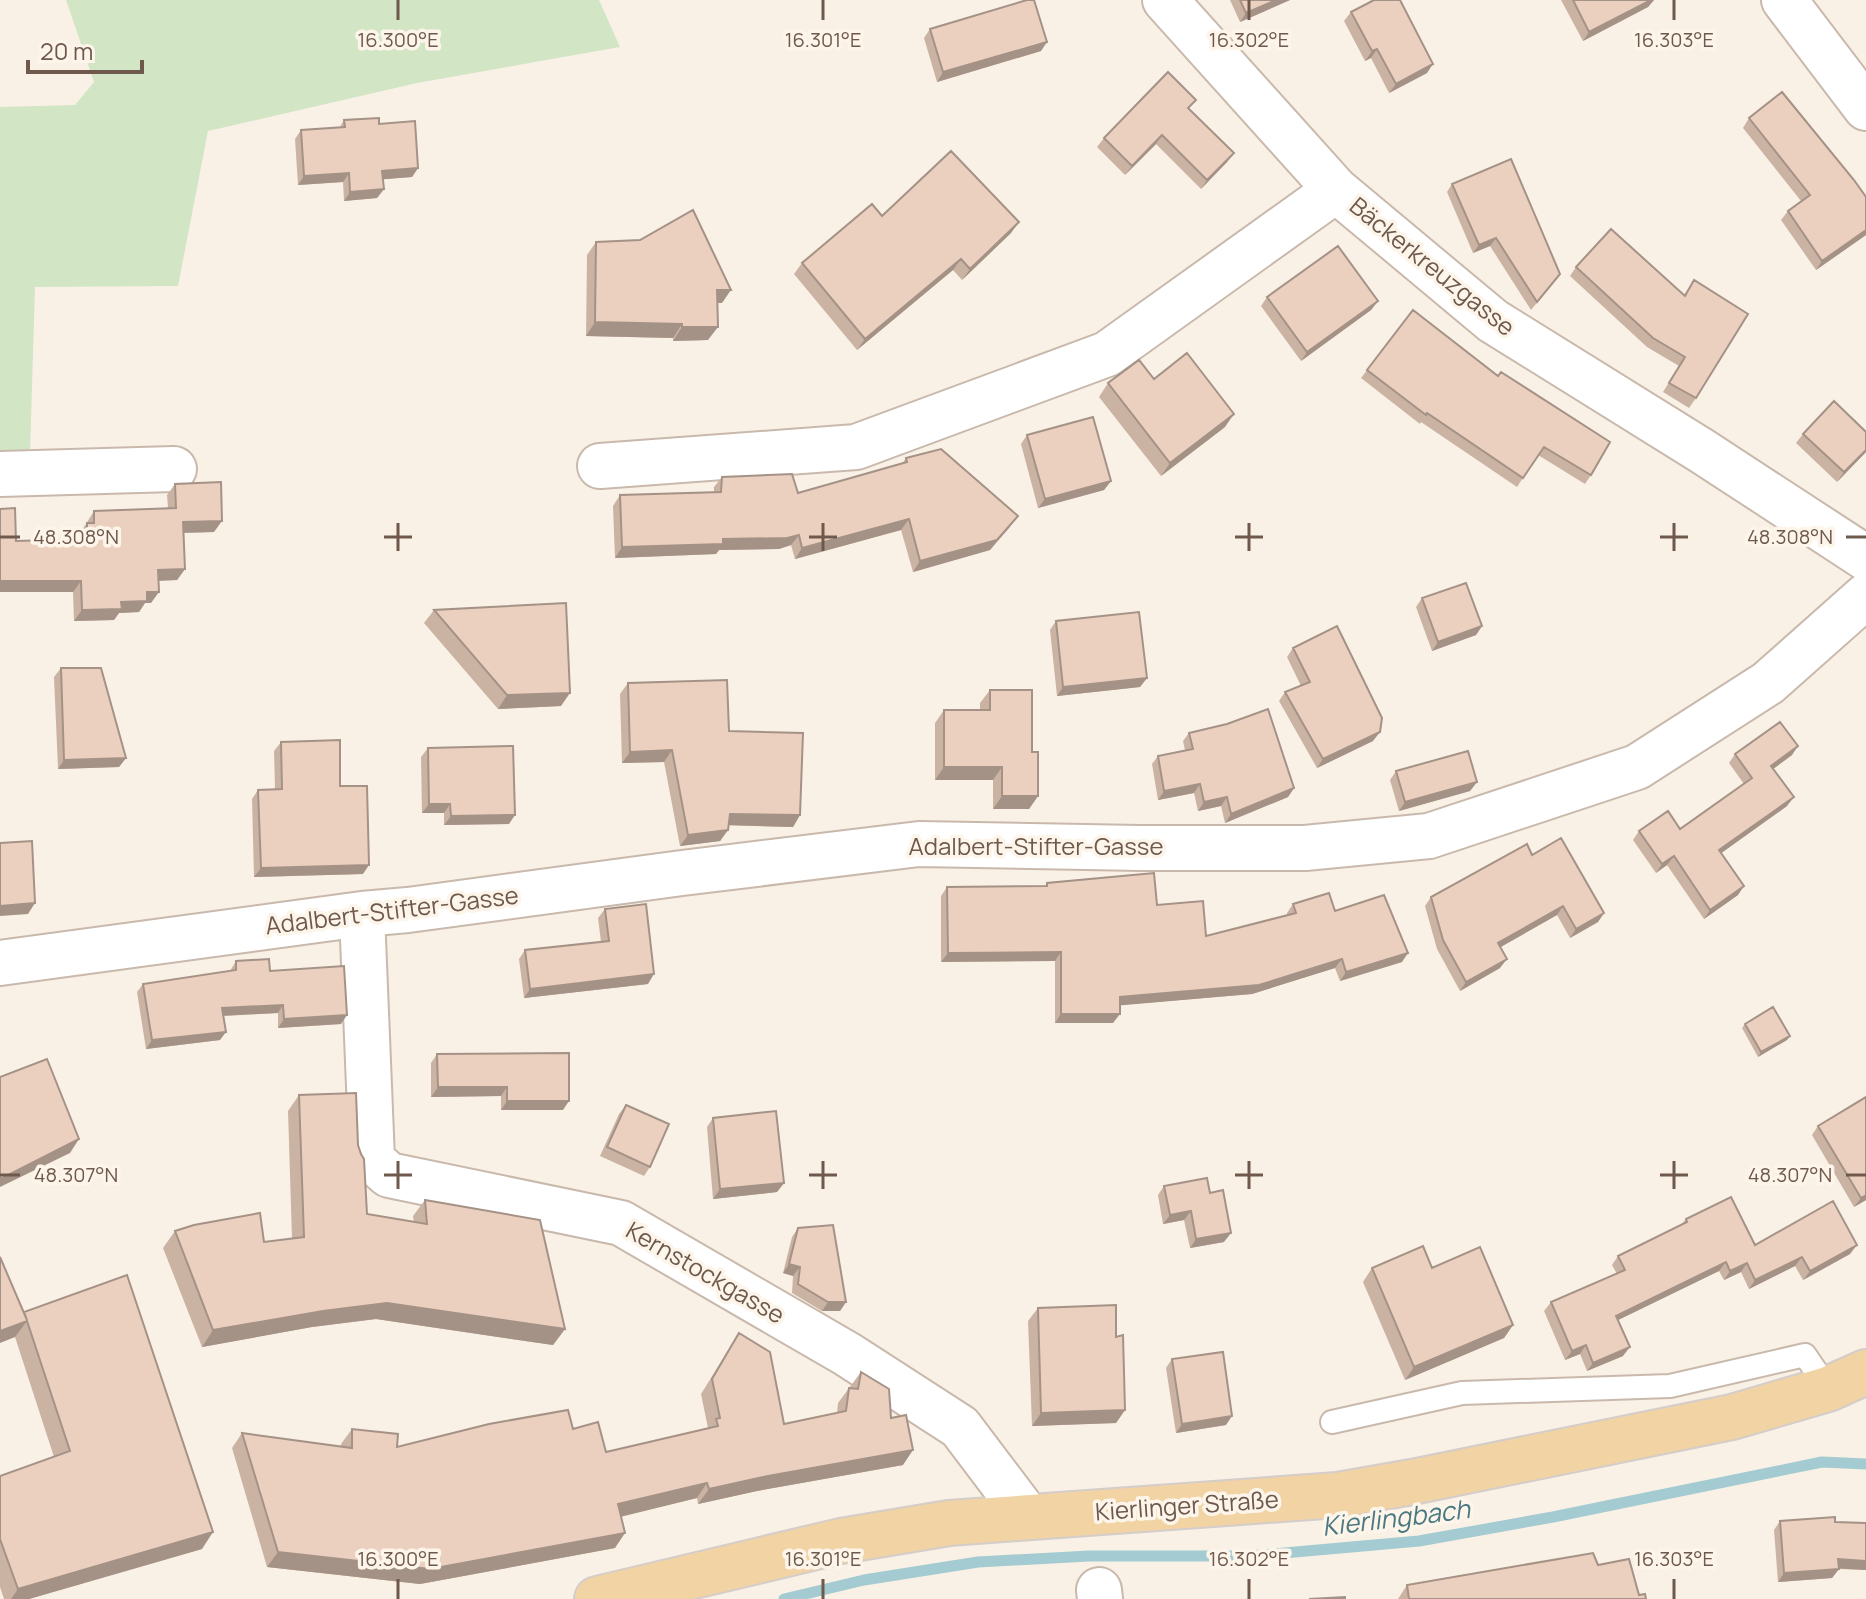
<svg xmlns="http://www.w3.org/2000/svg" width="1866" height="1599" viewBox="0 0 1866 1599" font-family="Manrope,sans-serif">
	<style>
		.green { fill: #d2e5c5 }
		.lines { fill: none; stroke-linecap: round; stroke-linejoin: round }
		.stream { stroke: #a3cbd1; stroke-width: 11 }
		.lane-casing { stroke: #c9b9ac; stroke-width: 26 }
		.street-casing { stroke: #c9b9ac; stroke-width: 48 }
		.primary-casing { stroke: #d4cdca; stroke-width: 48 }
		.lane { stroke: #fff; stroke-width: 22 }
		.street { stroke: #fff; stroke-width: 44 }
		.primary { stroke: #f1d3a4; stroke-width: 44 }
		.wall { fill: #cbb3a4 }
		.shaded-wall { fill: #a59286 }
		.building { fill: #ecd0bf; stroke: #a59286; stroke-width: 2 }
		.ticks { fill: none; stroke: #6f594d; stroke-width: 3 }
		.labels { text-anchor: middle; stroke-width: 7; stroke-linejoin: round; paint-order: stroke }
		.street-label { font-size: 24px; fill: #6f594d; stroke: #fdf5ea }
		.water-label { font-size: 26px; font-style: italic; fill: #497880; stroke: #fdf5ea }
		.ticks-label { font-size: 20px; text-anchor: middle; fill: #6f594d; stroke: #fdf5ea; stroke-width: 7; stroke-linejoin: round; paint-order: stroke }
	</style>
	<rect width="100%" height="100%" fill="#f9f1e5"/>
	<path class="green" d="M 66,0 L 599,0 L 620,47 L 417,83 L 208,131 L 178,286 L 35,287 L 30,453 L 0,454 L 0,107 L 75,105 L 94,82 Z"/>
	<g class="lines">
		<path class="stream" d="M 784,1599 L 864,1580 L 978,1562 L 1089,1556 L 1249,1556 L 1419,1541 L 1553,1517 L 1822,1462 L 1866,1464"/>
		<defs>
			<path id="lane" d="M 1332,1422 L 1462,1393 L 1670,1386 L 1805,1355 L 1828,1389"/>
			<path id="street" d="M 1165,0 L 1336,190 L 1493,321 L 1702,451 L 1866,558
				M 1784,0 L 1866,108
				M 600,466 L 856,447 L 1107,354 L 1336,190
				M 0,474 L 174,469
				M 362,914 L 372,1160 L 389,1175 L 621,1223 L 847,1354 L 960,1427 L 1028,1517
				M 0,963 L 362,914 L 408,910 L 682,873 L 919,844 L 1140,848 L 1305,848 L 1429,836 L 1637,767 L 1768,683 L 1866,596
				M 1099,1590 L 1100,1599"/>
			<path id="primary" d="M 597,1599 L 841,1541 L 949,1523 L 1338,1495 L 1412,1482 L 1732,1417 L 1828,1389 L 1866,1372"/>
		</defs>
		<use href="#lane" class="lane-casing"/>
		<use href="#street" class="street-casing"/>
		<use href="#primary" class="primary-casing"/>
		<use href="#lane" class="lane"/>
		<use href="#street" class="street"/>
		<use href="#primary" class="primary"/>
	</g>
	<path class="wall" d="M 1230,0 L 1290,0 L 1240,22 Z
		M 1561,0 L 1654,0 L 1648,7 L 1583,41 Z
		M 1351,12 L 1427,73 L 1389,93 L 1371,58 L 1365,61 L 1344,21 Z
		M 930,29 L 1041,51 L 937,82 L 924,38 Z
		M 1190,109 L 1234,153 L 1227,162 L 1201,189 L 1156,144 L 1125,175 L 1097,147 L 1104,138 Z
		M 1749,118 L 1866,235 L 1816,270 L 1781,220 L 1788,211 L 1801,201 L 1743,128 Z
		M 344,120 L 379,124 L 418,168 L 412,177 L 383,179 L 384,189 L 377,198 L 344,201 L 343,182 L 298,185 L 295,139 L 301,130 L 340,127 Z
		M 1452,184 L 1554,282 L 1531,310 L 1490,246 L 1473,253 L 1447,192 Z
		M 882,216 L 1011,233 L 962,280 L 953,270 L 857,350 L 794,274 L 802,263 Z
		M 596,242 L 722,303 L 717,303 L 708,340 L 673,341 L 673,338 L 586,336 L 587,255 Z
		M 1576,267 L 1684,295 L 1694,280 L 1696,398 L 1689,408 L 1663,392 L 1679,366 L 1647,347 L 1570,276 Z
		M 1267,297 L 1378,301 L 1371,310 L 1301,361 L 1261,306 Z
		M 1413,310 L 1591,475 L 1585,484 L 1538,455 L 1517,487 L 1421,422 L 1420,424 L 1361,378 Z
		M 1154,379 L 1225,427 L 1161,476 L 1099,397 L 1108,383 Z
		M 1803,434 L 1866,452 L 1837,482 L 1796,443 Z
		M 1027,435 L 1111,481 L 1104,490 L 1038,508 L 1021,444 Z
		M 906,458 L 1010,527 L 990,550 L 913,572 L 901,530 L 795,559 L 791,545 L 779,549 L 719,550 L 716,554 L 615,558 L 613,506 L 620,495 L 714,492 L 714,487 L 722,477 L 798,493 L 902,464 Z
		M 175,484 L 214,532 L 184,533 L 185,569 L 177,580 L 158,581 L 151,603 L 145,603 L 139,612 L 119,613 L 114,620 L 74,621 L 73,592 L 0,592 L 0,509 L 16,541 L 79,539 L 79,535 L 94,511 L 168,508 L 167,495 Z
		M 1422,598 L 1482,626 L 1476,635 L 1432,651 L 1416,607 Z
		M 434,610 L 561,706 L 498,709 L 424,623 Z
		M 1056,621 L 1147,678 L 1140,687 L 1057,696 L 1050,630 Z
		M 1293,648 L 1373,741 L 1317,768 L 1279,701 L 1285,692 L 1301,686 L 1287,657 Z
		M 61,668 L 126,758 L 119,767 L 58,769 L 54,677 Z
		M 628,683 L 729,731 L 800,815 L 793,827 L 728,825 L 728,830 L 720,841 L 680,846 L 664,762 L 622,763 L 620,694 Z
		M 990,690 L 1032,752 L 1038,796 L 1029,809 L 993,809 L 993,780 L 935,780 L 935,723 L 944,710 L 980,710 L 980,703 Z
		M 1189,733 L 1294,788 L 1288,797 L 1225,823 L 1221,806 L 1198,811 L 1194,793 L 1158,800 L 1152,764 L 1158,756 L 1185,750 L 1183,741 Z
		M 281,742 L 340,786 L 363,874 L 254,877 L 252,799 L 258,790 L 275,789 L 274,751 Z
		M 428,748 L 509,824 L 444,825 L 444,813 L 422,813 L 421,757 Z
		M 1735,754 L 1792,755 L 1773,769 L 1787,806 L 1721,853 L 1738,895 L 1704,919 L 1667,865 L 1656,873 L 1633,840 L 1639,831 L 1680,829 L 1744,784 L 1729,763 Z
		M 1396,771 L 1477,782 L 1470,791 L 1399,811 L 1390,780 Z
		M 1532,855 L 1604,913 L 1598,922 L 1570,938 L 1557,915 L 1500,947 L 1500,968 L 1460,991 L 1437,949 L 1425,906 L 1431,897 Z
		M 1047,883 L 1157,905 L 1206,936 L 1287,915 L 1287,913 L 1293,904 L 1335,911 L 1402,962 L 1340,981 L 1335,968 L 1252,994 L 1120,1005 L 1113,1023 L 1055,1023 L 1055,961 L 941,962 L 941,896 L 947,887 L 1045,886 Z
		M 605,909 L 648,984 L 524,998 L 519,959 L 525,950 L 601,942 L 598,918 Z
		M 236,961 L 270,971 L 341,1024 L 278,1028 L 278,1013 L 224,1016 L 220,1040 L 146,1049 L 137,992 L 143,984 L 230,971 Z
		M 1745,1024 L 1790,1036 L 1787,1040 L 1758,1057 L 1742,1028 Z
		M 437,1054 L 563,1110 L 501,1110 L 501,1096 L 431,1097 L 431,1063 Z
		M 299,1095 L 358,1145 L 367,1214 L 414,1222 L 413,1216 L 425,1200 L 565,1329 L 553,1345 L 376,1319 L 312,1327 L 202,1347 L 163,1248 L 175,1231 L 264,1242 L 292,1239 L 288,1111 Z
		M 1866,1097 L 1866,1200 L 1854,1207 L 1812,1135 L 1818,1126 Z
		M 626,1105 L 650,1167 L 644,1176 L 600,1156 L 619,1114 Z
		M 713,1118 L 784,1183 L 777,1192 L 713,1199 L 707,1127 Z
		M 1164,1186 L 1224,1242 L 1190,1248 L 1184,1220 L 1163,1224 L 1158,1195 Z
		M 1686,1219 L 1755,1245 L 1850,1254 L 1803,1280 L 1795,1266 L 1749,1289 L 1741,1272 L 1724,1280 L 1719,1271 L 1618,1320 L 1623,1356 L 1587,1371 L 1580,1354 L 1565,1360 L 1544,1311 L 1551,1302 L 1617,1274 L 1612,1265 L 1618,1256 L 1681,1225 Z
		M 798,1228 L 846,1302 L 840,1311 L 822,1311 L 792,1293 L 793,1276 L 783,1273 L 792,1237 Z
		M 1372,1268 L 1432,1268 L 1513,1325 L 1504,1338 L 1405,1380 L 1363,1282 Z
		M 1038,1308 L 1116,1337 L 1125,1410 L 1116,1423 L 1032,1426 L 1028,1321 Z
		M 23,1312 L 202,1549 L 29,1599 L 4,1599 L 0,1587 L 0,1476 L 54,1457 L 15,1337 Z
		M 739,1333 L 784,1424 L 837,1413 L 838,1403 L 861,1372 L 891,1418 L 903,1465 L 757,1491 L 698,1504 L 697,1498 L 621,1516 L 615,1548 L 420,1584 L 267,1567 L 232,1448 L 242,1433 L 341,1447 L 341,1444 L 352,1429 L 397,1447 L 573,1429 L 606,1452 L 708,1428 L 701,1394 Z
		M 1172,1359 L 1226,1425 L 1176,1433 L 1166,1368 Z
		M 1780,1521 L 1866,1523 L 1866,1570 L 1839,1569 L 1832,1578 L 1778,1582 L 1774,1530 Z
		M 1598,1565 L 1646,1599 L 1398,1599 L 1407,1585 Z"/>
	<path class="shaded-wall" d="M 1276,0 L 1290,0 L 1240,22 L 1246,13 Z
		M 1651,0 L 1654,0 L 1648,7 L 1583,41 L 1589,32 Z
		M 1047,42 L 1041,51 L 937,82 L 943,72 Z
		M 1377,49 L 1371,58 L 1365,61 L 1372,51 Z
		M 1433,64 L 1427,73 L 1389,93 L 1396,84 Z
		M 1162,135 L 1156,144 L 1125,175 L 1132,166 Z
		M 1234,153 L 1227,162 L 1201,189 L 1207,180 Z
		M 418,168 L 412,177 L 375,180 L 382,171 Z
		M 349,173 L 343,182 L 298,185 L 304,176 Z
		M 384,189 L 377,198 L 344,201 L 350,192 Z
		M 1019,222 L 1011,233 L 962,280 L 970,269 Z
		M 1866,230 L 1866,235 L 1816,270 L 1822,261 Z
		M 1496,238 L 1490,246 L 1473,253 L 1479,245 Z
		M 961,259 L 953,270 L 857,350 L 865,339 Z
		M 717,290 L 731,290 L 722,303 L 707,303 Z
		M 1378,301 L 1371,310 L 1301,361 L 1307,352 Z
		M 595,322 L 682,324 L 673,338 L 586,336 Z
		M 682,327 L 718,327 L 708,340 L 673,341 Z
		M 1234,414 L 1225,427 L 1161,476 L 1170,463 Z
		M 1866,450 L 1866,452 L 1837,482 L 1844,472 Z
		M 1111,481 L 1104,490 L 1038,508 L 1045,499 Z
		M 1018,516 L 990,550 L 913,572 L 920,561 Z
		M 909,519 L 901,530 L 795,559 L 802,548 Z
		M 222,521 L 214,532 L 175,533 L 183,522 Z
		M 799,535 L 791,545 L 779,549 L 719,550 L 716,554 L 615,558 L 622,547 Z
		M 185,569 L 177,580 L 150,581 L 158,570 Z
		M 0,581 L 81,581 L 73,592 L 0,592 Z
		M 147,592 L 159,592 L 151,603 L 145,603 L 139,612 L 119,613 L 114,620 L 74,621 L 82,610 Z
		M 1482,626 L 1476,635 L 1432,651 L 1438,642 Z
		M 1147,678 L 1140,687 L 1057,696 L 1063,687 Z
		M 570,693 L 561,706 L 498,709 L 507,695 Z
		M 1380,732 L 1373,741 L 1317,768 L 1323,759 Z
		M 1798,746 L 1792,755 L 1765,775 L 1771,766 Z
		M 672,750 L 664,762 L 622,763 L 630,752 Z
		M 126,758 L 119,767 L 58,769 L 64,760 Z
		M 944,767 L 1002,767 L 993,780 L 935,780 Z
		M 1477,782 L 1470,791 L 1399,811 L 1405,802 Z
		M 1200,784 L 1194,793 L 1158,800 L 1164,791 Z
		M 1294,788 L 1288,797 L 1225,823 L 1231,814 Z
		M 1002,796 L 1038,796 L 1029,809 L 993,809 Z
		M 1227,797 L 1221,806 L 1198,811 L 1204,802 Z
		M 1794,797 L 1787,806 L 1713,859 L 1719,850 Z
		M 429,804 L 450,804 L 444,813 L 422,813 Z
		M 730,814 L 800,815 L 793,827 L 722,825 Z
		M 515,815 L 509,824 L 444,825 L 451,816 Z
		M 728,830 L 720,841 L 680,846 L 688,835 Z
		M 1674,856 L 1667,865 L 1656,873 L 1662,864 Z
		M 369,865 L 363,874 L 254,877 L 261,868 Z
		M 1744,886 L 1738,895 L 1704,919 L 1710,910 Z
		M 35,903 L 28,914 L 0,916 L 0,906 Z
		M 1563,906 L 1557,915 L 1492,952 L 1498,943 Z
		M 1604,913 L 1598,922 L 1570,938 L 1576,929 Z
		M 1061,952 L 1055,961 L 941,962 L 948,953 Z
		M 1408,953 L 1402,962 L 1340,981 L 1346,972 Z
		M 1342,959 L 1335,968 L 1252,994 L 1113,1006 L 1120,997 Z
		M 1507,959 L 1500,968 L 1460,991 L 1466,982 Z
		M 654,974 L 648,984 L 524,998 L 530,989 Z
		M 283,1005 L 278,1013 L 217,1016 L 222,1008 Z
		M 1061,1014 L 1120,1014 L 1113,1023 L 1055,1023 Z
		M 347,1015 L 341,1024 L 278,1028 L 284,1019 Z
		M 226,1032 L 220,1040 L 146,1049 L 152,1040 Z
		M 1790,1036 L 1787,1040 L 1758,1057 L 1761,1052 Z
		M 438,1087 L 507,1087 L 501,1096 L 431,1097 Z
		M 507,1101 L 569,1101 L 563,1110 L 501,1110 Z
		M 79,1139 L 70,1153 L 0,1187 L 0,1179 Z
		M 784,1183 L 777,1192 L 713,1199 L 720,1189 Z
		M 1866,1195 L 1866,1200 L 1854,1207 L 1861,1198 Z
		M 1191,1211 L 1184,1220 L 1163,1224 L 1170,1215 Z
		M 1231,1233 L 1224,1242 L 1190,1248 L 1196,1239 Z
		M 1857,1245 L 1850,1254 L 1803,1280 L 1810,1271 Z
		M 1802,1257 L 1795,1266 L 1749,1289 L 1755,1280 Z
		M 1726,1262 L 1719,1271 L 1610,1324 L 1616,1316 Z
		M 1747,1263 L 1741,1272 L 1724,1280 L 1730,1271 Z
		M 789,1264 L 800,1267 L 793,1276 L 783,1273 Z
		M 828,1302 L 846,1302 L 840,1311 L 822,1311 Z
		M 387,1303 L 565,1329 L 553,1345 L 376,1319 L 312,1327 L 202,1347 L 213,1330 L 323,1311 Z
		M 27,1321 L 15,1337 L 0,1343 L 0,1331 Z
		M 1513,1325 L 1504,1338 L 1405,1380 L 1414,1367 Z
		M 1586,1345 L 1580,1354 L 1565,1360 L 1572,1351 Z
		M 1630,1347 L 1623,1356 L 1587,1371 L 1593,1363 Z
		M 1125,1410 L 1116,1423 L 1032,1426 L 1041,1413 Z
		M 1232,1416 L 1226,1425 L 1176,1433 L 1182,1424 Z
		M 913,1450 L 903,1465 L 757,1491 L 698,1504 L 709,1489 L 768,1476 Z
		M 707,1483 L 697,1498 L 608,1520 L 618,1504 Z
		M 213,1532 L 202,1549 L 29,1599 L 11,1599 L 18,1589 Z
		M 625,1533 L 615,1548 L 420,1584 L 267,1567 L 278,1552 Z
		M 1838,1559 L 1866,1561 L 1866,1570 L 1831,1568 Z
		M 1839,1569 L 1832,1578 L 1778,1582 L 1784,1573 Z"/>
	<path class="building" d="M 1027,0 L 1034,0 L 1047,42 L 943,72 L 930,29 Z
		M 1240,0 L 1276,0 L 1246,13 Z
		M 1374,0 L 1400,0 L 1433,64 L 1396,84 L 1377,49 L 1372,51 L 1351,12 Z
		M 1573,0 L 1651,0 L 1589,32 Z
		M 1168,72 L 1196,100 L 1188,108 L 1234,153 L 1207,180 L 1162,135 L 1132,166 L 1104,138 Z
		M 1782,92 L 1854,180 L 1866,197 L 1866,230 L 1822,261 L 1788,211 L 1810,195 L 1749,118 Z
		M 379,118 L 379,124 L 415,121 L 418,168 L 382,171 L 384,189 L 350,192 L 349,173 L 304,176 L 301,130 L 345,127 L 344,120 Z
		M 951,151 L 1019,222 L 970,269 L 961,259 L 865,339 L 802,263 L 872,204 L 882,216 Z
		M 1511,159 L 1560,274 L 1537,302 L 1496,238 L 1479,245 L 1452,184 Z
		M 693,210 L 731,290 L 717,290 L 718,327 L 682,327 L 682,324 L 595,322 L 596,242 L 640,240 Z
		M 1611,229 L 1685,296 L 1694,280 L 1748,314 L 1696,398 L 1669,383 L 1685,357 L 1653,338 L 1576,267 Z
		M 1338,246 L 1378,301 L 1307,352 L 1267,297 Z
		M 1413,310 L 1498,376 L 1501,372 L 1610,442 L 1591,475 L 1544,447 L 1523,478 L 1427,413 L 1426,415 L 1367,370 Z
		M 1187,353 L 1234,414 L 1170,463 L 1108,383 L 1139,360 L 1154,379 Z
		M 1834,401 L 1866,432 L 1866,450 L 1844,472 L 1803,434 Z
		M 1093,417 L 1111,481 L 1045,499 L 1027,435 Z
		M 941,449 L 1018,516 L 997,540 L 920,561 L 909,519 L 802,548 L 799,535 L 787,538 L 723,539 L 723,544 L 622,547 L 620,495 L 721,492 L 722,477 L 792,474 L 798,493 L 907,462 L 906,458 Z
		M 221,482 L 222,521 L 183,522 L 185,569 L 158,570 L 159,592 L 147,592 L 147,601 L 121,602 L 122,609 L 82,610 L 81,581 L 0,581 L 0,509 L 15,508 L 16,541 L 87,539 L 87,523 L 94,523 L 94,511 L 176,508 L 175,484 Z
		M 1466,583 L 1482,626 L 1438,642 L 1422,598 Z
		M 566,603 L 570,693 L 507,695 L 434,610 Z
		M 1139,612 L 1147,678 L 1063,687 L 1056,621 Z
		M 1337,626 L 1382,718 L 1380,732 L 1323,759 L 1285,692 L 1310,682 L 1293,648 Z
		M 61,668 L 101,668 L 126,758 L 64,760 Z
		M 727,680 L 729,731 L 803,733 L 800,815 L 730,814 L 728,830 L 688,835 L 672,750 L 630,752 L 628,683 Z
		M 990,690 L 1032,690 L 1032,752 L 1038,752 L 1038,796 L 1002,796 L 1002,767 L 944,767 L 944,710 L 990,710 Z
		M 1268,709 L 1294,788 L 1231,814 L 1227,797 L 1204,802 L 1200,784 L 1164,791 L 1158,756 L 1193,749 L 1189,733 L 1227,724 Z
		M 1780,722 L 1798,746 L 1771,766 L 1794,797 L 1719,850 L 1744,886 L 1710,910 L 1674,856 L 1662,864 L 1639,831 L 1668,811 L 1680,829 L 1752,778 L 1735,754 Z
		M 340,740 L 340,786 L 367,786 L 369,865 L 261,868 L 258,790 L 282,789 L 281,742 Z
		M 513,746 L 515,815 L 451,816 L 450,804 L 429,804 L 428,748 Z
		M 1468,751 L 1477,782 L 1405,802 L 1396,771 Z
		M 1561,838 L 1604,913 L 1576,929 L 1563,906 L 1498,943 L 1507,959 L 1466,982 L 1443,940 L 1431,897 L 1527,844 L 1532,855 Z
		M 32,841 L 35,903 L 0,906 L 0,843 Z
		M 1154,873 L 1157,905 L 1203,901 L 1206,936 L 1296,913 L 1293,904 L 1329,893 L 1335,911 L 1384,895 L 1408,953 L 1346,972 L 1342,959 L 1259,985 L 1120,997 L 1120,1014 L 1061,1014 L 1061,952 L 948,953 L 947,887 L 1047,886 L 1047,883 Z
		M 646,904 L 654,974 L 530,989 L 525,950 L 609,941 L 605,909 Z
		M 269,959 L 270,971 L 344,966 L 347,1015 L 284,1019 L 283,1005 L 222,1008 L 226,1032 L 152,1040 L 143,984 L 236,970 L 236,961 Z
		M 1773,1007 L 1790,1036 L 1761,1052 L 1745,1024 Z
		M 569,1053 L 569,1101 L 507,1101 L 507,1087 L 438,1087 L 437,1054 Z
		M 47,1059 L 79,1139 L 0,1179 L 0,1077 Z
		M 356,1093 L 358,1145 L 361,1154 L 364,1159 L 367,1214 L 427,1224 L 425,1200 L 540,1220 L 565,1329 L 387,1303 L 323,1311 L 213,1330 L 175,1231 L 194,1225 L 260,1213 L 264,1242 L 304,1237 L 299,1095 Z
		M 1866,1097 L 1866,1195 L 1861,1198 L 1818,1126 Z
		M 626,1105 L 669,1124 L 650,1167 L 607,1147 Z
		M 776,1111 L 784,1183 L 720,1189 L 713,1118 Z
		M 1207,1178 L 1210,1193 L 1223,1190 L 1231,1233 L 1196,1239 L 1191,1211 L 1170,1215 L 1164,1186 Z
		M 1731,1197 L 1755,1245 L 1833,1201 L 1857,1245 L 1810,1271 L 1802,1257 L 1755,1280 L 1747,1263 L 1730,1271 L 1726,1262 L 1616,1316 L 1630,1347 L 1593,1363 L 1586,1345 L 1572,1351 L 1551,1302 L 1625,1270 L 1618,1256 L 1687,1222 L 1686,1219 Z
		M 833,1225 L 846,1302 L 828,1302 L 798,1284 L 800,1267 L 789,1264 L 798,1228 Z
		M 1423,1246 L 1432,1268 L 1480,1247 L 1513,1325 L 1414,1367 L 1372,1268 Z
		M 0,1257 L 27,1320 L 24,1312 L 127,1275 L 213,1532 L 18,1589 L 0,1539 L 0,1476 L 70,1451 L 27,1321 L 0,1331 Z
		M 1116,1305 L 1116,1337 L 1123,1335 L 1125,1410 L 1041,1413 L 1038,1308 Z
		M 739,1333 L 770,1352 L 784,1424 L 846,1411 L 849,1388 L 858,1389 L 861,1372 L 889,1389 L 891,1418 L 906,1415 L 913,1450 L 768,1476 L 709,1489 L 707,1483 L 618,1504 L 625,1533 L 430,1569 L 278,1552 L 242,1433 L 352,1448 L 352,1429 L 398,1434 L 397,1447 L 489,1424 L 568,1410 L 573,1429 L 598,1422 L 606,1452 L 718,1426 L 716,1419 L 720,1418 L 712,1379 Z
		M 1223,1352 L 1232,1416 L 1182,1424 L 1172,1359 Z
		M 1835,1517 L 1835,1522 L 1866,1523 L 1866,1561 L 1838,1559 L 1839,1569 L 1784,1573 L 1780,1521 Z
		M 1593,1553 L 1598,1565 L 1629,1559 L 1639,1595 L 1645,1594 L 1646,1599 L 1409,1599 L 1407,1585 Z
		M 1345,1597 L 1345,1599 L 1309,1599 Z"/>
	<path class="ticks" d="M 398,0 L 398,20M 823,0 L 823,20M 1249,0 L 1249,20M 1674,0 L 1674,20M 398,523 L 398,551M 823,523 L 823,551M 1249,523 L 1249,551M 1674,523 L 1674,551M 0,537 L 20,537M 384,537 L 412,537M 809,537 L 837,537M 1235,537 L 1263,537M 1660,537 L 1688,537M 1846,537 L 1866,537M 398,1161 L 398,1189M 823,1161 L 823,1189M 1249,1161 L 1249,1189M 1674,1161 L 1674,1189M 0,1175 L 20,1175M 384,1175 L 412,1175M 809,1175 L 837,1175M 1235,1175 L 1263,1175M 1660,1175 L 1688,1175M 1846,1175 L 1866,1175M 398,1579 L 398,1599M 823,1579 L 823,1599M 1249,1579 L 1249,1599M 1674,1579 L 1674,1599"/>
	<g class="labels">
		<g class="street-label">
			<text transform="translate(1432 267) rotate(39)" y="8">Bäckerkreuzgasse</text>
			<text x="1036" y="855">Adalbert-Stifter-Gasse</text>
			<text transform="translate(392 911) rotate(-7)" y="8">Adalbert-Stifter-Gasse</text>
			<text transform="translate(705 1273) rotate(30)" y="8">Kernstockgasse</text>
			<text transform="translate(1187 1506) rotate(-4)" y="8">Kierlinger Straße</text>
		</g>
		<g class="water-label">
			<text transform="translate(1396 1518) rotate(-7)" y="9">Kierlingbach</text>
		</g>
	</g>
	<g class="ticks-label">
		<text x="398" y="47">16.300°E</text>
		<text x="823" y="47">16.301°E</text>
		<text x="1249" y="47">16.302°E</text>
		<text x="1674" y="47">16.303°E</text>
		<text x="76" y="544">48.308°N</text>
		<text x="1790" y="544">48.308°N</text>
		<text x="76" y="1182">48.307°N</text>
		<text x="1790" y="1182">48.307°N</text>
		<text x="398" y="1566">16.300°E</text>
		<text x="823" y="1566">16.301°E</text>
		<text x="1249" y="1566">16.302°E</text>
		<text x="1674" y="1566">16.303°E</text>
	</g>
	<path d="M28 60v12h114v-12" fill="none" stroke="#6f594d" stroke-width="4"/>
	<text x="40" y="60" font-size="24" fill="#6f594d" stroke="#fdf5ea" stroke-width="6" paint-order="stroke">20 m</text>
</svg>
